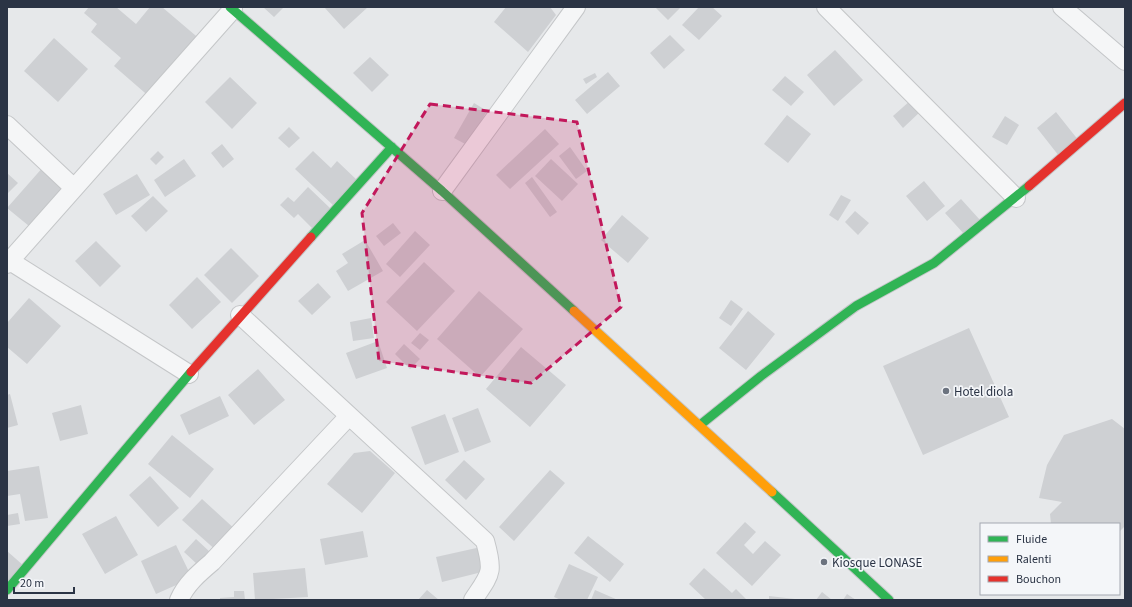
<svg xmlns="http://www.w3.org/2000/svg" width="1132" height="607" viewBox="0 0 1132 607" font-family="'Source Sans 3',sans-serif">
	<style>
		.building { fill: #ced0d3 }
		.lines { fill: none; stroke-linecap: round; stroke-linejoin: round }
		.street-casing { stroke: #c4c6c8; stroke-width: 20 }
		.fast-casing { stroke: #c4c6c8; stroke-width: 11 }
		.slow-casing { stroke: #c4c6c8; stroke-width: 11 }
		.jam-casing { stroke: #c4c6c8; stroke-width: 11 }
		.street { stroke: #f5f6f7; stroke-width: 18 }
		.fast { stroke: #30b455; stroke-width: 9 }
		.slow { stroke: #ff9f0a; stroke-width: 9 }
		.jam { stroke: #e5322d; stroke-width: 9 }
		.marked { fill: #c2185b; fill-opacity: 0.2; stroke: #c2185b; stroke-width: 3; stroke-dasharray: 8 5; stroke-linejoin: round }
		.poi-dot { fill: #6c737f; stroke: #f4f6f9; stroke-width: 1.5 }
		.labels { text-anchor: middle; stroke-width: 3.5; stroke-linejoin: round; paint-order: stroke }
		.poi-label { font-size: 13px; fill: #2b3445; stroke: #f4f6f9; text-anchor: start }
	</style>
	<rect width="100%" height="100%" fill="#e6e8ea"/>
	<path class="building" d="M 89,7 L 116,7 L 136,24 L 150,7 L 162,7 L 202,41 L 152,99 L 114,66 L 121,58 L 91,32 L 97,24 L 84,13 Z
		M 263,7 L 284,7 L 274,17 Z
		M 324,7 L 368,7 L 344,29 Z
		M 506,7 L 550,7 L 556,15 L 528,52 L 494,22 Z
		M 655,7 L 681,7 L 668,20 Z
		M 699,7 L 712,7 L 722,16 L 699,40 L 682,25 Z
		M 670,35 L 685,50 L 664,69 L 650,53 Z
		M 54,38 L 88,69 L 58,102 L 24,71 Z
		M 835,50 L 863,80 L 834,106 L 807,75 Z
		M 370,57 L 389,75 L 372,92 L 353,73 Z
		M 608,72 L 620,86 L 587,114 L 575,100 Z
		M 595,73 L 597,77 L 586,84 L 583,79 Z
		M 785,76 L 804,92 L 791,106 L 772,90 Z
		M 230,77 L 257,103 L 232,129 L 205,102 Z
		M 911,100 L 921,111 L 903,128 L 893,116 Z
		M 474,103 L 487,111 L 467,145 L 454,138 Z
		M 1056,112 L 1079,141 L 1059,156 L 1037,128 Z
		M 787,115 L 811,134 L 788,163 L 764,144 Z
		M 1005,116 L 1019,125 L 1007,145 L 992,137 Z
		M 289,127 L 300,138 L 289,148 L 278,138 Z
		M 545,129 L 559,144 L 510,189 L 496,175 Z
		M 222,144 L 234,159 L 223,168 L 211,153 Z
		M 570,147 L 587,171 L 576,179 L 559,156 Z
		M 158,151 L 164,157 L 156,165 L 150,159 Z
		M 313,151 L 331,168 L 337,161 L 358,181 L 334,206 L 295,169 Z
		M 184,159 L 196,176 L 165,197 L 154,180 Z
		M 551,159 L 578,184 L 562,201 L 535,176 Z
		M 44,166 L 66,185 L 29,226 L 7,208 Z
		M 7,173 L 18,183 L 7,194 Z
		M 137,174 L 150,195 L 116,215 L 103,194 Z
		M 532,177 L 557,212 L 550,217 L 525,183 Z
		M 924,181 L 945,206 L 927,221 L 906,196 Z
		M 308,187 L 331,209 L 312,228 L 298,214 L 294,218 L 280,205 L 288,197 L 294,202 Z
		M 841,195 L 851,200 L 838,221 L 829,215 Z
		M 153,196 L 168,211 L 146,232 L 131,216 Z
		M 961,199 L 980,220 L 964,234 L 945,213 Z
		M 855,211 L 869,223 L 858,235 L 845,222 Z
		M 622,215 L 649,238 L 628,263 L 601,240 Z
		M 393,223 L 401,233 L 384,246 L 376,236 Z
		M 415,231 L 430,245 L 400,277 L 386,264 Z
		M 365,240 L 383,271 L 348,291 L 336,271 L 348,263 L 342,254 Z
		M 96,241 L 121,266 L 100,287 L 75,261 Z
		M 231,248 L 259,276 L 232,303 L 204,275 Z
		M 424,262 L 455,291 L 417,331 L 386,302 Z
		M 197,277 L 221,302 L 192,329 L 169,305 Z
		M 318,283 L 331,297 L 312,315 L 298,301 Z
		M 479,291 L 523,329 L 480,377 L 437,339 Z
		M 29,298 L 61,326 L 27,364 L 7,347 L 7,323 Z
		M 731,300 L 743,309 L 731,326 L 719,318 Z
		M 748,311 L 775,334 L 746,370 L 719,348 Z
		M 371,318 L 374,338 L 353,341 L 350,322 Z
		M 969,328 L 1009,417 L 923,455 L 883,366 Z
		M 420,333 L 429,340 L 420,350 L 411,343 Z
		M 378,341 L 387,368 L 356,379 L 346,353 Z
		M 404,344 L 420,359 L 410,369 L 395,354 Z
		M 521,347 L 566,385 L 530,427 L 486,389 Z
		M 258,369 L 285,400 L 254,425 L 228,395 Z
		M 10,394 L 18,425 L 7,428 L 7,395 Z
		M 220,396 L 229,416 L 189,435 L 180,415 Z
		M 81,405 L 88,434 L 60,441 L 52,413 Z
		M 478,408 L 491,442 L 465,452 L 452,418 Z
		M 445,414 L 459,452 L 425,465 L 411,427 Z
		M 1112,419 L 1125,429 L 1125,526 L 1119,532 L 1119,524 L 1051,524 L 1050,514 L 1062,502 L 1039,498 L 1047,465 L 1064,435 Z
		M 172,435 L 214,469 L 190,498 L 148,464 Z
		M 370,451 L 395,473 L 362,513 L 327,484 L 354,453 Z
		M 464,460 L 485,479 L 466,500 L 445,480 Z
		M 39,466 L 48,518 L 25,521 L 20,494 L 7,496 L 7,471 Z
		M 550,470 L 565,483 L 514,541 L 499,527 Z
		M 150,476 L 179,508 L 158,527 L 129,495 Z
		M 202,499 L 237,531 L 218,552 L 182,520 Z
		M 18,513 L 20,524 L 7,526 L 7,515 Z
		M 116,516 L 138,555 L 105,574 L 82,534 Z
		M 745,522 L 756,532 L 744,545 L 753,554 L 765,541 L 781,555 L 752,586 L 716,553 Z
		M 363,531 L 368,557 L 325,565 L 320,539 Z
		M 588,536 L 624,564 L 610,582 L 574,553 Z
		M 196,539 L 210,552 L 198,565 L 184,552 Z
		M 176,545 L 192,578 L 156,594 L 141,561 Z
		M 481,547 L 486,571 L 442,582 L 436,557 Z
		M 7,551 L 24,566 L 7,586 Z
		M 569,564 L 598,577 L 587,600 L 561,600 L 554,597 Z
		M 305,568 L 308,597 L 255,600 L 253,573 Z
		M 704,568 L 732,593 L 736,589 L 747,600 L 706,600 L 689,584 Z
		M 427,590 L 439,600 L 418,600 Z
		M 595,590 L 618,600 L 591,600 Z
		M 234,591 L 244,591 L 245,600 L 220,600 L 220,598 L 234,597 Z
		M 822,592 L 832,600 L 816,600 Z
		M 847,594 L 856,600 L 843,600 Z
		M 769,596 L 795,599 L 795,600 L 769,600 Z"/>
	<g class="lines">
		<defs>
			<path id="street" d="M 826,7 L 1016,198
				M 1062,7 L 1125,61
				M 7,125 L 74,188
				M 442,191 L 576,7
				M 10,261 L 189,374
				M 7,264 L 233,9
				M 240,315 L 485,541 C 494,573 491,573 473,600
				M 179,600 C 186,584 199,573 212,562 L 349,416"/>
			<path id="fast" d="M 230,7 L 442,191 L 574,311
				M 311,237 L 392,147
				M 700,425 L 761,376 L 856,306 L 934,263 L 1029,186
				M 772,492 L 889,600
				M 7,590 L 191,372"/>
			<path id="slow" d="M 574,311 L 772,492"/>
			<path id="jam" d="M 1029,186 L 1125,103
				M 191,372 L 311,237"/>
		</defs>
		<use href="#street" class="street-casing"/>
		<use href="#fast" class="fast-casing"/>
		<use href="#slow" class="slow-casing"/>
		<use href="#jam" class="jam-casing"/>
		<use href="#street" class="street"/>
		<use href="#fast" class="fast"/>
		<use href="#slow" class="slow"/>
		<use href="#jam" class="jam"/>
	</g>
	<path class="marked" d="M 430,104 L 577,122 L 621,307 L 531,383 L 379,361 L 362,213 Z"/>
	<g class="poi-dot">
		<circle cx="946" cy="391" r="4"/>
		<circle cx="824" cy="562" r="4"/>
	</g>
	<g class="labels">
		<g class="poi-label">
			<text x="954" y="396">Hotel diola</text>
			<text x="832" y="567">Kiosque LONASE</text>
		</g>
	</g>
	<rect width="1132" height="607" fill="none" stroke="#2b3445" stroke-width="16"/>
	<rect x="980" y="523" width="140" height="72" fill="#f4f6f9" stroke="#a4a8b1"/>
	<rect x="988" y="536" width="20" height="6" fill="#30b455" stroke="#a4a8b1"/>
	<text x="1016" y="543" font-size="12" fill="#2b3445">Fluide</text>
	<rect x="988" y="556" width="20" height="6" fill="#ff9f0a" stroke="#a4a8b1"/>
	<text x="1016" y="563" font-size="12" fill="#2b3445">Ralenti</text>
	<rect x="988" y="576" width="20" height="6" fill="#e5322d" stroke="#a4a8b1"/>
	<text x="1016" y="583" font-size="12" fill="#2b3445">Bouchon</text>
	<path d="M14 587v6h60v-6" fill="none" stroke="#2b3445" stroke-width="2"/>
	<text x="20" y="587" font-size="12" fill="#2b3445" stroke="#f4f6f9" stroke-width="3" paint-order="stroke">20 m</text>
</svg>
